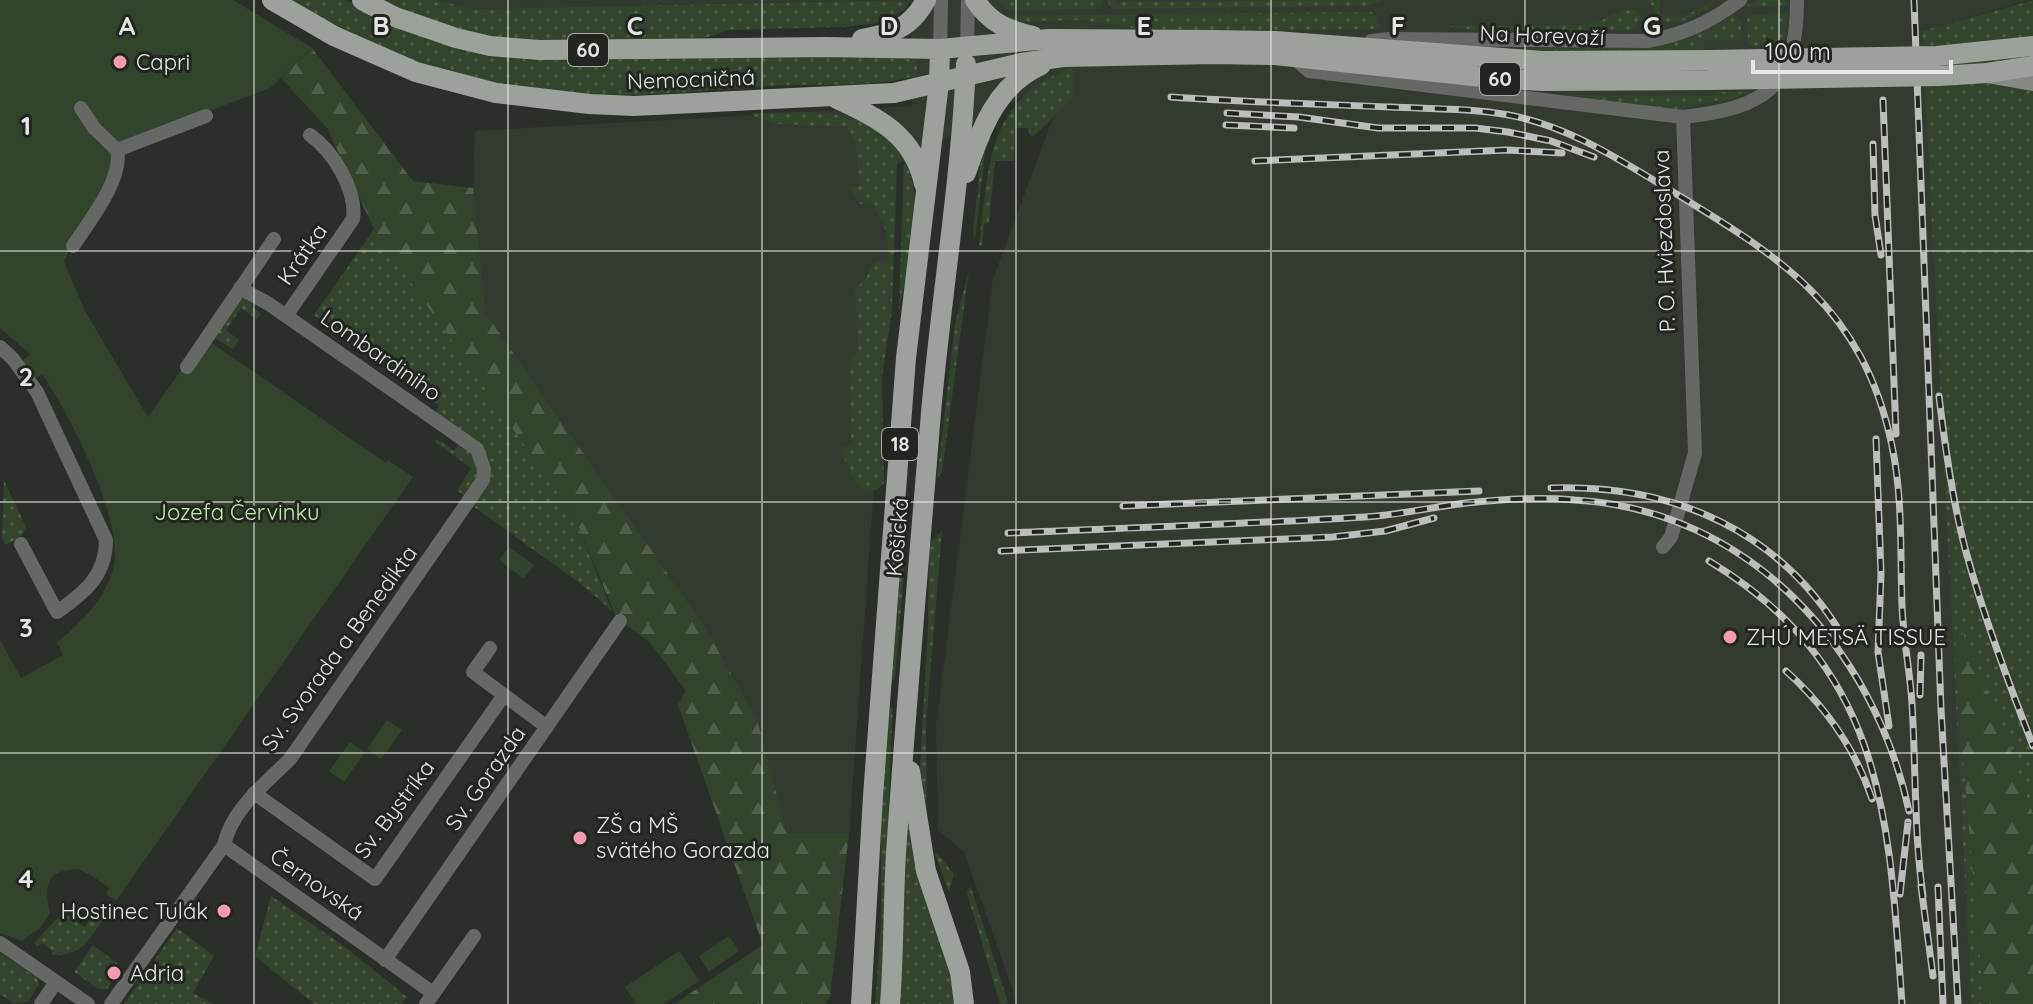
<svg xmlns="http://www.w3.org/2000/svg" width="2033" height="1004" viewBox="0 0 2033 1004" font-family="Quicksand,sans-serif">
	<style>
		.built { fill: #333a30 }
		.grass { fill: url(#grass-dots) }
		.forest { fill: url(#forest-firs) }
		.park { fill: #32442b }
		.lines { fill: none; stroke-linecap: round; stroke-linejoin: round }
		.minor { stroke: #666865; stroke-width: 14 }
		.secondary { stroke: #858884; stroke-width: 20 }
		.primary { stroke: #9da19c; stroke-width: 20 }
		.rail-casing { stroke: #bcbebb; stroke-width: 7 }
		.rail { stroke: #222520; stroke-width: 4; stroke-dasharray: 12; stroke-linecap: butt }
		.primary-bridge { stroke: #9da19c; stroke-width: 20 }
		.grid { fill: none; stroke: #e5e7e4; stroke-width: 2; stroke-opacity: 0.55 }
		.poi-dot { fill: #f39aac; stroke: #222520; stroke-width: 3 }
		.labels { text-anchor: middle; stroke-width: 6; stroke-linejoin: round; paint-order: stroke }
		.shield { fill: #222520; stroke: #aaada9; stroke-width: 2 }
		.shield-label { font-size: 20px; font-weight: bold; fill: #e5e7e4 }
		.street-label { font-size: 22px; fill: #e5e7e4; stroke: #222520 }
		.poi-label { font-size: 22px; fill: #e5e7e4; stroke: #222520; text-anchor: start }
		.park-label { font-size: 22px; fill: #beefac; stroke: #222520 }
		.grid-label { font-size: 26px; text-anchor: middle; font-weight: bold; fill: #e5e7e4; stroke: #222520; stroke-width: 6; stroke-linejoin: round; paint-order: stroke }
	</style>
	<defs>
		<pattern id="grass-dots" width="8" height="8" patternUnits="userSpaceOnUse" patternTransform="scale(2)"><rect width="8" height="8" fill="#32442b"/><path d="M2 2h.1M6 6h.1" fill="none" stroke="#505f4a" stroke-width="1.8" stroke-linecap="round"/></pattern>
		<pattern id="forest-firs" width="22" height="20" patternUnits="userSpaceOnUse" patternTransform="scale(2)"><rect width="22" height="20" fill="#32442b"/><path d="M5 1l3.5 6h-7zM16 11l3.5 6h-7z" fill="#505f4a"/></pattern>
	</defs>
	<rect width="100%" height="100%" fill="#2b2f2a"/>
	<path class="built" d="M 436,0 L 897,0 L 474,9 Z
		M 911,0 L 2030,0 L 1922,31 L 1971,1004 L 1015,1004 L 1012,988 L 964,852 L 938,830 L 936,726 L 993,279 L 1071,69 L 897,165 L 849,834 L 787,834 L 757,719 L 703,624 L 486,314 L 473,188 L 475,131 L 912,106 Z"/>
	<path class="grass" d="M 289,0 L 346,0 L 420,36 L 887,55 L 917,61 L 917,76 C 875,88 816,83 771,86 C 704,90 636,98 569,96 C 507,94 431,72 374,47 C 345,34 317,15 289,0 Z
		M 383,0 L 436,0 L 474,9 L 911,0 L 904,10 L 880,23 L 842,27 L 729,30 L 708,37 L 639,42 L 577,42 L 485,36 L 411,15 Z
		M 999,0 L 1103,0 L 1099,9 L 1009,10 L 1004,8 Z
		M 1107,0 L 1117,0 L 1118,2 L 1383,0 L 1366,6 L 1112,9 Z
		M 1647,0 L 1660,0 L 1659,15 C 1691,20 1691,10 1717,0 C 1701,13 1678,30 1657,19 L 1654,8 Z
		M 1757,0 L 1787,0 L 1788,6 L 1741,8 Z
		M 2033,0 L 2033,1004 L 1971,1004 L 1922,31 Z
		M 1627,8 L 1637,10 L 1643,21 L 1638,21 L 1638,25 L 1632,30 L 1478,31 L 1447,26 L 1580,25 L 1597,22 Z
		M 1371,12 L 1377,17 L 1380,29 L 1152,31 L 1081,20 L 1010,22 L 1002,16 Z
		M 1788,13 L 1784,45 L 1748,46 L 1747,17 L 1751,15 Z
		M 1734,14 L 1741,21 L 1741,40 L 1704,40 L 1704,50 L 1573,52 L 1493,49 L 1653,47 C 1683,43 1709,31 1734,14 Z
		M 1073,68 L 1073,98 L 1034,136 L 1030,136 L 1028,128 L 1015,128 L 1014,161 L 995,161 L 989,223 L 984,224 L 982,247 L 979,245 C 989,168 985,97 1073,68 Z
		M 1714,92 L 1750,92 C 1729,104 1696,99 1681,111 L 1556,95 L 1713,95 Z
		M 810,112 C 855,115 868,120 901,152 L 897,165 L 892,311 L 882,377 L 884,483 C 862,509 845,466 842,447 L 851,446 L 850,362 L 858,349 L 855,289 L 864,281 L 875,262 L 887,262 C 891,238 885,225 873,205 L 860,204 L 850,186 L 860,186 L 855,142 L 848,127 L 777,124 L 751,115 L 753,113 Z
		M 994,127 L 985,153 L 975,240 L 973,232 L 981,158 Z
		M 904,158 C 927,201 908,265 899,311 Z
		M 374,229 L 395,253 L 575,518 L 612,611 L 581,584 L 473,506 L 488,471 L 435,414 L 439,405 L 314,315 Z
		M 969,270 L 942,472 L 937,478 L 955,324 Z
		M 243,296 L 254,300 L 251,306 L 261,314 L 257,319 L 241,308 L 226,330 L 239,340 L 233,349 L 212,337 Z
		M 437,439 L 454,451 L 461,442 C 480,460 484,477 464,496 L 457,490 L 471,468 L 435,442 Z
		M 4,480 L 26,527 L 21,537 L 5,545 L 2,538 Z
		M 942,531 L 926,724 L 927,823 L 919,785 L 928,627 L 929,550 L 931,542 Z
		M 903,545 L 906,549 L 895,679 L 891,681 L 900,547 Z
		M 890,706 L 893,709 C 886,807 889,905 882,1004 L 875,1004 L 881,923 L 881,785 Z
		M 908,821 C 916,884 948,941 956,1004 L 898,1004 L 903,868 Z
		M 937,853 L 954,874 L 949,892 L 935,854 Z
		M 969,887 L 971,888 L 1008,1002 L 1000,1004 L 967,893 Z
		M 271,896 L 344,946 L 407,997 L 402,1004 L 314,1004 L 255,956 Z
		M 95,911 L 104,917 C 89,941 82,956 52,955 L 53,951 L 42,943 L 37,946 L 34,943 L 62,913 L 85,927 Z
		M 177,928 L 214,956 L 193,993 L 213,1004 L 124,1004 Z
		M 93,945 L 122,967 L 107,989 L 98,989 L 74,972 Z
		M 0,953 L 37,978 L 39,984 L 28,1002 L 15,1004 L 0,994 Z"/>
	<path class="forest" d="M 312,48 L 413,181 L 473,188 L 486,314 L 703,624 L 757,719 L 787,834 L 849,834 L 830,997 L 825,1004 L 674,1004 L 763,945 L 678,705 L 686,691 L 649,641 L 617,619 L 575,518 L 374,229 L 327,128 L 281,78 Z
		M 1960,627 L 2006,736 L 2033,814 L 2033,1004 L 1984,1004 L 1954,651 Z"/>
	<path class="park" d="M 0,0 L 233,0 L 312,48 L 270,88 L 118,145 L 114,163 L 64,261 L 85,311 L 148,417 L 184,366 L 209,341 L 386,463 L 388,460 L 413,477 L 116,901 L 106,894 L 109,888 C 101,882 92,875 82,871 C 76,868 76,869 70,870 C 44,872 45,893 50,913 L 40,928 L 22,941 L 0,933 L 0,640 L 21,678 L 63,655 L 57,642 C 81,623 105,599 113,569 C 126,523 69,414 43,375 L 34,378 L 23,361 L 30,354 L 0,328 Z
		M 509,547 L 534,565 L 524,579 L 499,560 Z
		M 387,720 L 402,730 L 381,759 L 367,749 Z
		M 350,742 L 365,752 L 344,782 L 329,771 Z
		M 729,936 L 739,951 L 709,972 L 699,956 Z
		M 679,951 L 699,981 L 664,1004 L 636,1004 L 625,987 Z"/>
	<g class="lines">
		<path class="minor" d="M 1371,41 L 1390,39 L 1647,41 C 1683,35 1711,22 1740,0
			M 967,48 L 968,0
			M 940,49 L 941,0
			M 1292,56 L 1309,71 L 1683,117 C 1765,108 1797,88 1797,0
			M 81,108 L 94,128 L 117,150
			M 117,150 L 206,116
			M 73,246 C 88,223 124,178 117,150
			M 286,316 L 353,219 C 357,190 333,151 310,135
			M 0,347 L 13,359 L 37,392 L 106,540 C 106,576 84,593 57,612 L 21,544
			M 187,367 L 274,239
			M 1663,547 L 1671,537 L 1695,453 L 1683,117
			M 490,648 L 473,672 L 504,695
			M 254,793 L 375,879 L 504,695 L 547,727
			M 224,845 L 433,993
			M 0,943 L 88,1004
			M 385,960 L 620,621
			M 41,1004 L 56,982
			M 111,1004 L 224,845 C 232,809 265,784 290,759 L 483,480 L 484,469 L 477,449 L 269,304 L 240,288
			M 426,1004 L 474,936"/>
		<path class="secondary" d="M 1987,73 L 2033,81"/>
		<path class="primary" d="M 272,0 L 334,36 L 416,72 L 496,93 L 589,104 L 634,106 L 894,93 L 1021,63 L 1063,57 L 1213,54 L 1275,55 L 1492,78 L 1543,81 L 1710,80
			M 362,0 L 395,17 L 456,38 L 490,46 L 540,50 L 824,47 L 940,49 L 1049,39 L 1213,40 L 1275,41 L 1542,61 L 1710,60
			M 975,0 C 990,23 1007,30 1033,36
			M 862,39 C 893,33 910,29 926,0
			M 1939,76 L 1987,73 L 2033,66
			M 837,99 C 878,118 914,135 924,184
			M 966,173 C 981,130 996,85 1041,65
			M 910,771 L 926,871 L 960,972 L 964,1004
			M 861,1004 L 873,796 L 906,358 L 939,83 L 940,49
			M 890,1004 C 894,954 893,903 896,853 C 906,706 919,560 931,413 C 941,297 961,181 966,64"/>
		<defs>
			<path id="rail" d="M 1914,0 L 1941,709 L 1958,1004
				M 1171,97 C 1244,102 1317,104 1390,107 C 1430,109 1470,108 1509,115 C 1567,126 1615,157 1665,187 C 1779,256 1863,306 1892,446 C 1903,498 1900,553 1902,605 C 1903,638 1910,671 1912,704 C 1916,768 1914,833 1923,896
				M 1883,100 L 1896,434
				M 1227,113 L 1299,117 L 1378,128 L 1475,128 L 1508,132 L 1551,141 L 1594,157
				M 1226,125 L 1294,128
				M 1873,144 L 1875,215 L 1881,255
				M 1255,161 L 1507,150 L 1562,153
				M 1939,396 C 1945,447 1952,498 1965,548 C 1983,615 2008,681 2033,746
				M 1876,439 L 1881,574 L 1878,652 L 1889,726
				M 1551,488 C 1674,484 1783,531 1846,642
				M 1123,506 L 1479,491
				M 1008,533 C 1126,528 1246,524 1365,517 C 1399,515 1432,507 1466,503 C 1502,499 1540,497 1575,500 C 1749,510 1874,648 1909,811
				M 1001,551 L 1333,537 L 1385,531 L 1434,518
				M 1709,561 C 1886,668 1889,819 1902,1004
				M 1786,671 C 1825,706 1855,748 1872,799
				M 1920,695 L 1921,655
				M 1921,886 L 1933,976
				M 1938,887 L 1943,1004
				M 1900,894 L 1908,822"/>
		</defs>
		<use href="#rail" class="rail-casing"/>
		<use href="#rail" class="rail"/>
		<path class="primary-bridge" d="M 1710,60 L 1937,56 L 2033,46
			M 1710,80 L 1939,76"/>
	</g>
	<path class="grid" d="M 254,0 L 254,1004M 508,0 L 508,1004M 762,0 L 762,1004M 1016,0 L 1016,1004M 1271,0 L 1271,1004M 1525,0 L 1525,1004M 1779,0 L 1779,1004M 0,251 L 2033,251M 0,502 L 2033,502M 0,753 L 2033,753"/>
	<g class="poi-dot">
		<circle cx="120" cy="62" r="8"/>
		<circle cx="1730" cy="637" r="8"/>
		<circle cx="580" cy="838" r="8"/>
		<circle cx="224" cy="911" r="8"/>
		<circle cx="114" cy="973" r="8"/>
	</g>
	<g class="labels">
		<g class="shield">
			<rect x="568" y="34" width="40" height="32" rx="6"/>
			<rect x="1480" y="63" width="40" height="32" rx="6"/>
			<rect x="882" y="428" width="36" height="32" rx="6"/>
		</g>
		<g class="shield-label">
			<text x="588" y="57">60</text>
			<text x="1500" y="86">60</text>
			<text x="900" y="451">18</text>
		</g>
		<g class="street-label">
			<text transform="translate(1542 35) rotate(2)" y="8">Na Horevaží</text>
			<text transform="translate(691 79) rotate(-2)" y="8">Nemocničná</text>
			<text transform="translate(1664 241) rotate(-92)" y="8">P. O. Hviezdoslava</text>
			<text transform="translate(302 254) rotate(-55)" y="8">Krátka</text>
			<text transform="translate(381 355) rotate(35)" y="8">Lombardiniho</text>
			<text transform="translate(897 537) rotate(-85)" y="8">Košická</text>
			<text transform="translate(339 648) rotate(-54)" y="8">Sv. Svorada a Benedikta</text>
			<text transform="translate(485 778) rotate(-55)" y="8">Sv. Gorazda</text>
			<text transform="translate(394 809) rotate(-53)" y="8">Sv. Bystríka</text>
			<text transform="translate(317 884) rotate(35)" y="8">Černovská</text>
		</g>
		<g class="poi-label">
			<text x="136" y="70">Capri</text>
			<text x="1746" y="645">ZHÚ METSÄ TISSUE</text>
			<text x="596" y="833">ZŠ a MŠ<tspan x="596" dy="25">svätého Gorazda</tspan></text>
			<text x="208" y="919" text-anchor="end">Hostinec Tulák</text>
			<text x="130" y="981">Adria</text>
		</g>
		<g class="park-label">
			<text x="237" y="520">Jozefa Červinku</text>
		</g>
	</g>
	<g class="grid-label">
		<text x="127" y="35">A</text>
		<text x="381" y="35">B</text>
		<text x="635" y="35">C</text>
		<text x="889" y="35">D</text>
		<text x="1144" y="35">E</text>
		<text x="1398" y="35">F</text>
		<text x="1652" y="35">G</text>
		<text x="26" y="135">1</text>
		<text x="26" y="386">2</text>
		<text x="26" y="637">3</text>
		<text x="26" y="888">4</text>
	</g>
	<path d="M1753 60v12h198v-12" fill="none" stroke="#e5e7e4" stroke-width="4"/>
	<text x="1765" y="60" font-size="24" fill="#e5e7e4" stroke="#222520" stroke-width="6" paint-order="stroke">100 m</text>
</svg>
